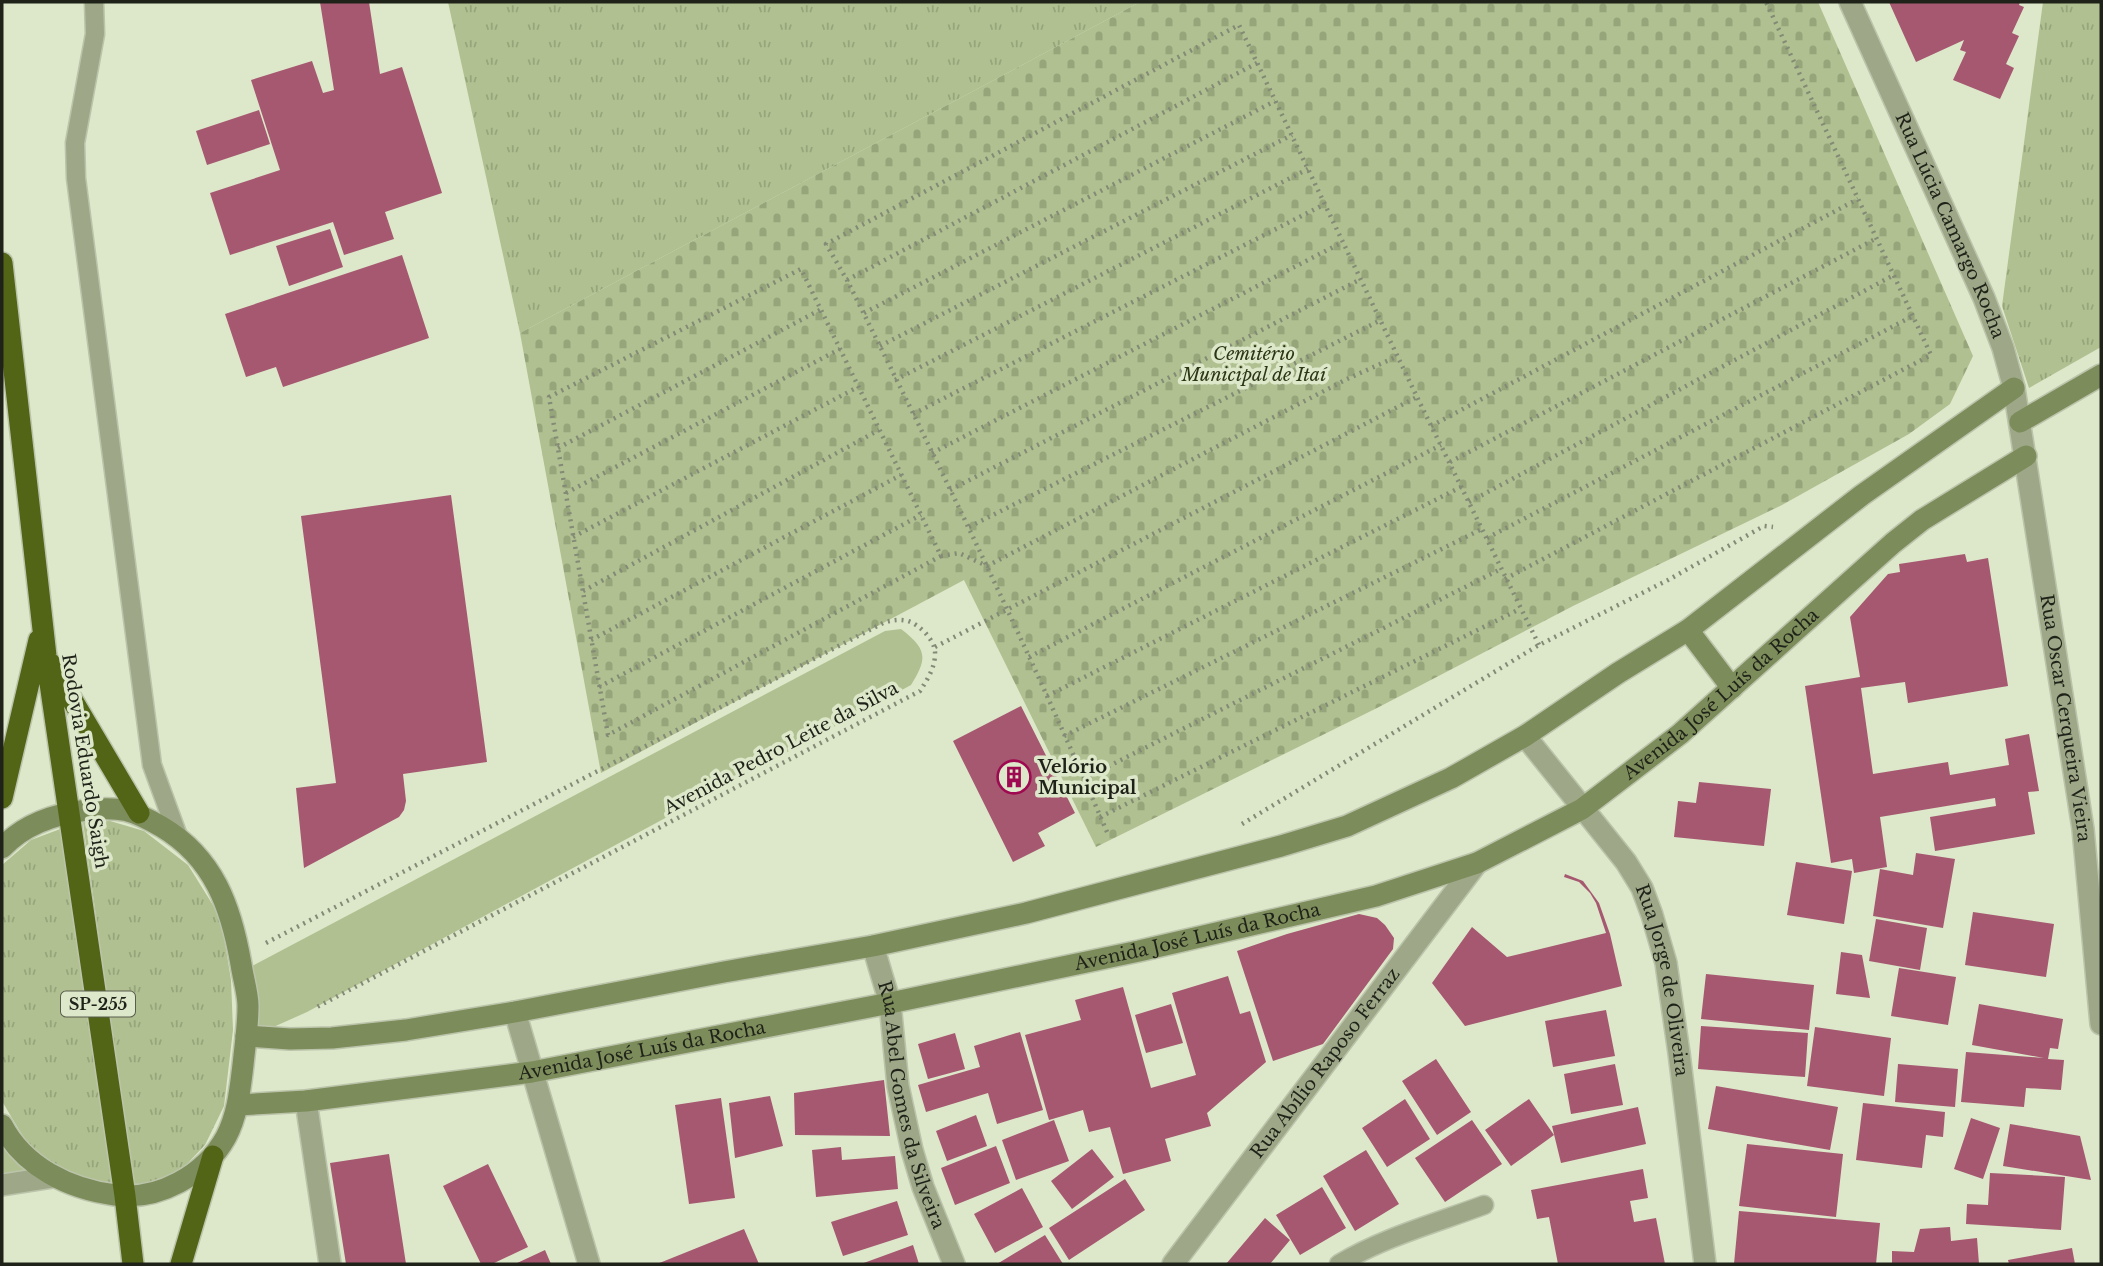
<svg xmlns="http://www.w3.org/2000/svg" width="2103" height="1266" viewBox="0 0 2103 1266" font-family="'Libre Baskerville',serif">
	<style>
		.grass { fill: url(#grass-tufts) }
		.cemetery { fill: url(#cemetery-stones) }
		.green { fill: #b0c090 }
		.building { fill: #a55870 }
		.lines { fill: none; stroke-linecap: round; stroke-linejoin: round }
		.lane-casing { stroke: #bbc4aa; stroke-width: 21 }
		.street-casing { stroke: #bbc4aa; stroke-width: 24 }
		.secondary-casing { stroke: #bbc4aa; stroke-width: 24 }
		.highway-casing { stroke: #bbc4aa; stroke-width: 24 }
		.path { stroke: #838a76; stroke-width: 4.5; stroke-dasharray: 2 5; stroke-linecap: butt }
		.lane { stroke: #9ea888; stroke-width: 18 }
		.street { stroke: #9ea888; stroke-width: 21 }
		.secondary { stroke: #7d8c5b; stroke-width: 21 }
		.highway { stroke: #526516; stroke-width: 21 }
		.labels { text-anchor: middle; stroke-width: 7; stroke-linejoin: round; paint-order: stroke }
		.shield { fill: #dde7ca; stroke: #585d4d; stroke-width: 2 }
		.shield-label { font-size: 16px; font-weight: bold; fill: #1f2218 }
		.street-label { font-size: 18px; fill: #1f2218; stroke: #dde7ca }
		.park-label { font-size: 18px; font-style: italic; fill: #2c3615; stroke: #dde7ca }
		.poi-label { font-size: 18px; font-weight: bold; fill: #1f2218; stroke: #dde7ca; text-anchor: start }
	</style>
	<defs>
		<pattern id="grass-tufts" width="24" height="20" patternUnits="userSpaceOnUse" patternTransform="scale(1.75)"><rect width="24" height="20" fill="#b0c090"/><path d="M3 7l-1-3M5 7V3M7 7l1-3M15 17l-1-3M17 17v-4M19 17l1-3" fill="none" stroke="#97a57b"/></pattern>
		<pattern id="cemetery-stones" width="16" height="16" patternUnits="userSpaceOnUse" patternTransform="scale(1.75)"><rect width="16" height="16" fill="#b0c090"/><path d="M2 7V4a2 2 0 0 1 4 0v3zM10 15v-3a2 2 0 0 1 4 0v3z" fill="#97a57b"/></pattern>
	</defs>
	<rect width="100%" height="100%" fill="#dde7ca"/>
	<path class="grass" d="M 448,2 L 1140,2 L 520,333 Z
		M 2043,2 L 2101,2 L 2101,347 L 2029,388 L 2002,306 Z
		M 110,821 L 144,831 L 188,865 L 221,918 L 231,980 L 233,1030 L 224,1106 L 205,1145 L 183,1168 L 162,1181 L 133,1187 L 83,822 Z
		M 63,828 L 113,1185 C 88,1178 61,1173 40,1156 C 24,1142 13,1119 2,1101 L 2,865 L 31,840 Z"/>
	<path class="cemetery" d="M 1140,2 L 1818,2 L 1973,356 L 1950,404 L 1909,434 L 1782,505 L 1573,606 L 1377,708 L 1096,847 L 964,580 L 601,773 L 520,333 Z"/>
	<path class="green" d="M 901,629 C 927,649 928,658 911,685 L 307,1012 L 260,1033 L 252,966 L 885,631 Z
		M 2,1141 L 35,1171 L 2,1176 Z"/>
	<path class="building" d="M 320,2 L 369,2 L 380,74 L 402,67 L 442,193 L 385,212 L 394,239 L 344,255 L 333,222 L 230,255 L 210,193 L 280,170 L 251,80 L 312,61 L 323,93 L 334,90 Z
		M 1889,2 L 2020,2 L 2019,5 L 2024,7 L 2012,33 L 2019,36 L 2006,64 L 2014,68 L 2000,99 L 1953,80 L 1966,52 L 1960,50 L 1964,40 L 1916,62 Z
		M 259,110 L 270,144 L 207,165 L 196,131 Z
		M 330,229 L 343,267 L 289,286 L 276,246 Z
		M 402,255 L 429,338 L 283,387 L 276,367 L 246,377 L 225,314 Z
		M 451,495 L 487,762 L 403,774 L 406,801 L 404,810 L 399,817 L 304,868 L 296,788 L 336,783 L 301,516 Z
		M 1965,554 L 1967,562 L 1988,558 L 2008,686 L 1908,703 L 1905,682 L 1861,688 L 1873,774 L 1948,762 L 1950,775 L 2009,765 L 2005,739 L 2029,734 L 2039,791 L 2028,792 L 2035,834 L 1935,851 L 1930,817 L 1996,806 L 1995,798 L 1880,817 L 1887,867 L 1854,873 L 1852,859 L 1831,863 L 1805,686 L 1860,677 L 1850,617 L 1888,574 L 1900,572 L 1899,564 Z
		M 1021,706 L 1075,813 L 1038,833 L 1045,846 L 1013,862 L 953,741 Z
		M 1699,782 L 1771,789 L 1764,846 L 1674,837 L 1678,801 L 1696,803 Z
		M 1916,853 L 1955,859 L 1943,928 L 1873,916 L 1880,869 L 1913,875 Z
		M 1796,862 L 1852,871 L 1844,924 L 1787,915 Z
		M 1565,874 L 1583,881 L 1599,903 L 1610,934 L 1622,986 L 1465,1026 L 1432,983 L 1472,927 L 1507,957 L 1606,933 L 1596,903 L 1590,893 L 1579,882 L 1564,877 Z
		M 1973,912 L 2054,924 L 2046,977 L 1965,965 Z
		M 1359,914 L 1377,918 L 1385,925 L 1394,938 L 1393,949 L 1323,1044 L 1273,1061 L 1237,951 L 1287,934 Z
		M 1876,919 L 1927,928 L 1920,970 L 1869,961 Z
		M 1841,952 L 1862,955 L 1870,998 L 1836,994 Z
		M 1899,968 L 1956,977 L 1948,1025 L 1891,1016 Z
		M 1706,974 L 1814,985 L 1809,1030 L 1701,1019 Z
		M 1228,976 L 1240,1014 L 1250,1011 L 1266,1062 L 1207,1113 L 1211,1126 L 1165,1139 L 1171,1161 L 1123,1174 L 1110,1127 L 1089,1132 L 1083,1110 L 1049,1120 L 1025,1035 L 1081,1020 L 1075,1000 L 1123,987 L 1151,1088 L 1196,1075 L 1172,993 Z
		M 1171,1004 L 1183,1043 L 1146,1053 L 1135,1015 Z
		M 1979,1004 L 2063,1019 L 2058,1049 L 2050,1048 L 2048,1059 L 2064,1060 L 2061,1090 L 2026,1088 L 2024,1107 L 1961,1102 L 1966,1052 L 2044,1058 L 1972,1045 Z
		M 1606,1010 L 1615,1056 L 1553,1067 L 1545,1021 Z
		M 1701,1026 L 1808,1033 L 1805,1077 L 1698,1069 Z
		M 1815,1027 L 1891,1038 L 1884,1096 L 1807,1086 Z
		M 1020,1032 L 1043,1110 L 997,1124 L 988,1093 L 926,1112 L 918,1085 L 980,1067 L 974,1046 Z
		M 955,1033 L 965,1069 L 928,1079 L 918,1044 Z
		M 1436,1059 L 1471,1112 L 1437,1135 L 1402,1081 Z
		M 1615,1064 L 1623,1105 L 1571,1114 L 1564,1074 Z
		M 1898,1064 L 1958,1069 L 1955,1107 L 1895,1102 Z
		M 884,1080 L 890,1136 L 795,1135 L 794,1093 Z
		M 1716,1086 L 1838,1107 L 1830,1150 L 1708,1129 Z
		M 770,1096 L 783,1146 L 735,1158 L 729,1103 Z
		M 721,1098 L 735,1198 L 689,1204 L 675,1105 Z
		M 1405,1099 L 1430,1139 L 1387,1167 L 1362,1128 Z
		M 1529,1099 L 1554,1135 L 1511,1166 L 1485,1130 Z
		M 1863,1103 L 1945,1112 L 1943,1137 L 1926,1135 L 1922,1168 L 1856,1160 Z
		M 1638,1107 L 1646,1144 L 1561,1163 L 1552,1126 Z
		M 976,1115 L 987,1146 L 947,1161 L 936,1131 Z
		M 1971,1118 L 2000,1128 L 1983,1179 L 1954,1169 Z
		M 1054,1120 L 1069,1161 L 1016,1180 L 1002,1140 Z
		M 1472,1120 L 1502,1164 L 1445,1202 L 1415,1158 Z
		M 2010,1124 L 2080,1136 L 2091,1180 L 2003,1166 Z
		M 1747,1144 L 1843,1154 L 1836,1217 L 1739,1206 Z
		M 996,1146 L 1010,1183 L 955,1205 L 941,1168 Z
		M 841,1147 L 842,1160 L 895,1156 L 898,1189 L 816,1197 L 812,1150 Z
		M 1092,1149 L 1114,1177 L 1072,1209 L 1051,1181 Z
		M 1366,1150 L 1399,1204 L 1355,1231 L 1323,1176 Z
		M 389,1154 L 406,1264 L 346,1264 L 330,1163 Z
		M 488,1164 L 528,1247 L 492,1264 L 481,1264 L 443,1186 Z
		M 1643,1169 L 1648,1198 L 1630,1201 L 1634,1222 L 1656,1218 L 1665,1264 L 1558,1264 L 1549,1217 L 1537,1219 L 1531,1190 Z
		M 1990,1173 L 2065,1177 L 2061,1230 L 1966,1224 L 1967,1204 L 1988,1205 Z
		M 1125,1179 L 1145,1210 L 1069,1260 L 1049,1228 Z
		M 1322,1187 L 1346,1228 L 1300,1255 L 1276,1215 Z
		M 1022,1188 L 1043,1227 L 995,1253 L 974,1214 Z
		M 897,1201 L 908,1235 L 843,1256 L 831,1222 Z
		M 1739,1211 L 1880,1223 L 1876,1264 L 1734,1264 Z
		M 1265,1218 L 1290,1240 L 1270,1264 L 1226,1264 Z
		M 1950,1227 L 1951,1241 L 1977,1238 L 1979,1264 L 1892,1264 L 1892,1251 L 1914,1252 L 1920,1229 Z
		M 744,1229 L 759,1264 L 657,1264 Z
		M 1045,1235 L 1063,1264 L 997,1264 Z
		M 913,1245 L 919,1264 L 861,1264 Z
		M 2072,1248 L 2075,1264 L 2009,1264 L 2008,1260 Z
		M 545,1250 L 551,1264 L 515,1264 Z"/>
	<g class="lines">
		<defs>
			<path id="lane" d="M 94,2 L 95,34 L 75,143 L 76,178 L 152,765 L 178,836
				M 1339,1264 C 1384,1237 1436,1223 1484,1205"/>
			<g id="street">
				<path id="s1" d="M 1850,2 L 1984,298 L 2003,348 L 2014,388 L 2083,829 L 2101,1024"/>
				<path id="s2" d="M 1525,736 L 1626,862 L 1642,888 L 1652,915 L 1666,963 L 1679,1053 L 1705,1264"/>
				<path id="s3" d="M 873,946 L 890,1003 L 898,1086 L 912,1150 L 923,1187 L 954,1264"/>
				<path d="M 515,1012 L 589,1264"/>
				<path d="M 306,1101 L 330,1264"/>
				<path d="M 2,1185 L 53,1177"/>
				<path id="s4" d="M 1173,1264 L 1477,863"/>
			</g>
			<g id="secondary">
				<path d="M 2020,422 L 2101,375"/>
				<path d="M 1688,630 L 1732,688"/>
				<path d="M 2,848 C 24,824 54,814 87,810 C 120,806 133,810 162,827 C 214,858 231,907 241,964 C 243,978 248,993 248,1006 C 248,1026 245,1045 243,1065 C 240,1089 238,1114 226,1137 C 205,1175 158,1201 115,1195 C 69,1189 24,1167 2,1125"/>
				<path d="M 246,1036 L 290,1039 L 332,1038 L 406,1030 L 515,1012 L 724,972 L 873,946 L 1026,913 L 1281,846 L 1347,826 L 1451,778 L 1525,736 L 1618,673 L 1688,630 L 1862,495 L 2014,388"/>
				<path id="s5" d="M 238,1105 L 306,1101 L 532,1072 L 890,1003 L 1139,951 L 1376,896 L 1477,863 L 1582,809 L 1680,734 L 1893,543 L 1922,520 L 2026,456"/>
			</g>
			<path id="highway" d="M 2,263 L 46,656 L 125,1196 L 133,1264
				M 51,664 L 139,813
				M 2,798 L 39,640
				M 181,1264 L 213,1156"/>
		</defs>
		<use href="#lane" class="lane-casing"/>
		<use href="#street" class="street-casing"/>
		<use href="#secondary" class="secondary-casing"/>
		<use href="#highway" class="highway-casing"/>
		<path class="path" d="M 847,280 L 1257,63
			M 864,313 L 1275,101
			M 880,346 L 1292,135
			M 895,380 L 1308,169
			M 913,414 L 1325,204
			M 1431,426 L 1858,199
			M 558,448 L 820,310
			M 932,453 L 1343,242
			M 1450,462 L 1877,238
			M 950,490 L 1361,279
			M 566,493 L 840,349
			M 1469,502 L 1894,275
			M 969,527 L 1381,320
			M 573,537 L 858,387
			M 1487,538 L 1913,316
			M 941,556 L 608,735 L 549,397 L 801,269 L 941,556 L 959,553 L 987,566 L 1347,379 L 1398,356
			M 1505,579 L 1931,355 L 1766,2
			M 583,591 L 879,430
			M 591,640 L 901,475
			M 935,647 L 1417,397
			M 1029,657 L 1441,445
			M 599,687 L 921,515
			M 1047,696 L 1461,487
			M 1064,736 L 1482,529
			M 1083,779 L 1501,569
			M 1100,817 L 1520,609
			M 1242,824 L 1539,645 L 1668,580 L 1764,526 L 1773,527
			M 1107,832 C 1027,645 938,462 847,280 L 826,244 L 1239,25 L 1417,397 L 1539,645
			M 266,943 L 885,622 C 893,620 900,619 908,621 C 920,625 936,641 935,654 C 935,668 927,680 920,691 L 315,1008"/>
		<use href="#lane" class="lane"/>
		<use href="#street" class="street"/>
		<use href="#secondary" class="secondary"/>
		<use href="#highway" class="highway"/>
	</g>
	<defs>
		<symbol id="building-ring" viewBox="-11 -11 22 22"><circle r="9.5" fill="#dde7ca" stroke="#9f0951" stroke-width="1.5"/><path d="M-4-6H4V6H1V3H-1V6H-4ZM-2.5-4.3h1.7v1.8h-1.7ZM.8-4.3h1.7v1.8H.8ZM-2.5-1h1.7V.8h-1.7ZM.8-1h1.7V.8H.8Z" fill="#9f0951"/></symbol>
	</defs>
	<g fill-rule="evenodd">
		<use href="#building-ring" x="995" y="758" width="38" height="38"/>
	</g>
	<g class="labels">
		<rect class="shield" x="61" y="991.5" width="74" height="25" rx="5"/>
		<g class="shield-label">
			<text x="98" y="1010">SP-255</text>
		</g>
		<g class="street-label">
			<text dy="6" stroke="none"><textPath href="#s1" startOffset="245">Rua Lúcia Camargo Rocha</textPath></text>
			<text dy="6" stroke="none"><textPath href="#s5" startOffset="1563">Avenida José Luís da Rocha</textPath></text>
			<text dy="6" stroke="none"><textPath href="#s1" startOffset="754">Rua Oscar Cerqueira Vieira</textPath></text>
			<text transform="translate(781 748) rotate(-28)" y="6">Avenida Pedro Leite da Silva</text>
			<text transform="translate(85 761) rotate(81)" y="6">Rodovia Eduardo Saigh</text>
			<text dy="6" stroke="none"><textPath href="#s5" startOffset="975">Avenida José Luís da Rocha</textPath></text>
			<text dy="6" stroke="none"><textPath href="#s2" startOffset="287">Rua Jorge de Oliveira</textPath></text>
			<text dy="6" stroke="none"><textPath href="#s5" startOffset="408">Avenida José Luís da Rocha</textPath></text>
			<text dy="6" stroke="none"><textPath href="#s4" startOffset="252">Rua Abílio Raposo Ferraz</textPath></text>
			<text dy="6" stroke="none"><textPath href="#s3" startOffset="164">Rua Abel Gomes da Silveira</textPath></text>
		</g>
		<g class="park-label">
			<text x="1254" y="360">Cemitério<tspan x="1254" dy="21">Municipal de Itaí</tspan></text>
		</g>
		<g class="poi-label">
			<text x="1038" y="773">Velório<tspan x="1038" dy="21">Municipal</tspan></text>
		</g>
	</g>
	<rect width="2103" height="1266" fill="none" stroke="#1f2218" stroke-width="7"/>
</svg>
